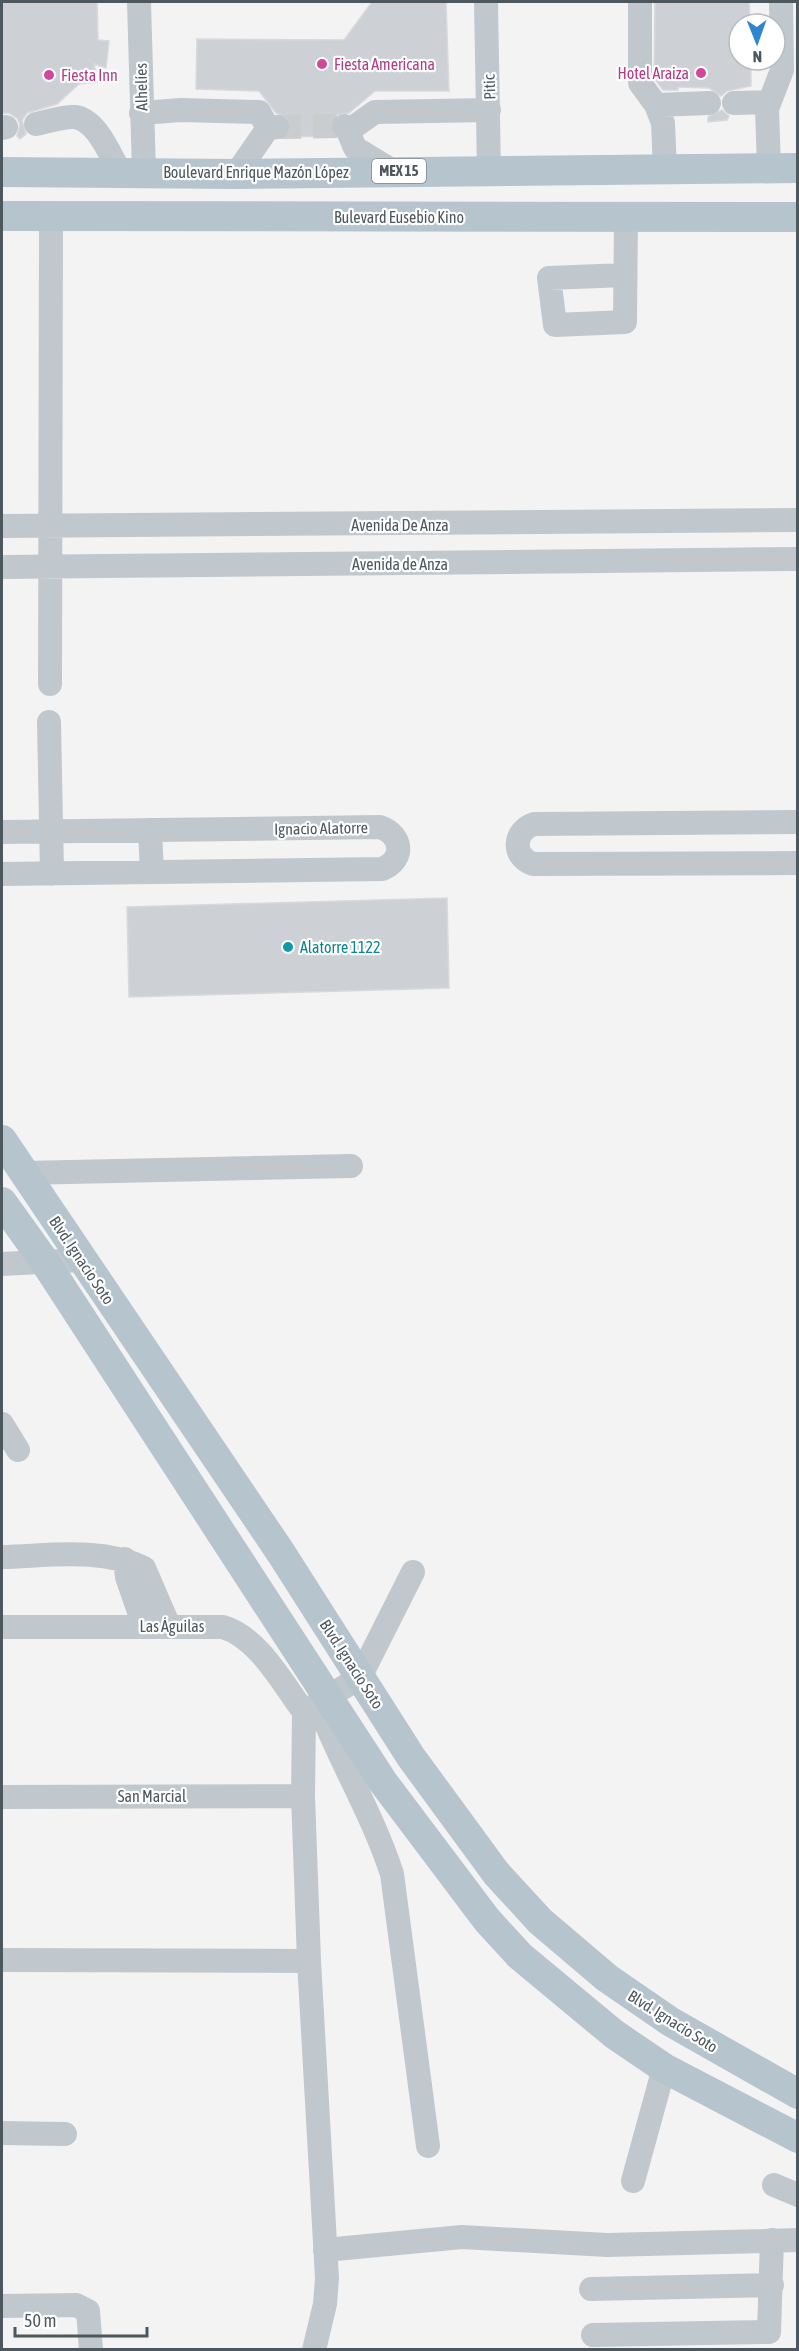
<svg xmlns="http://www.w3.org/2000/svg" width="799" height="2351" viewBox="0 0 799 2351" font-family="'Asap Condensed',sans-serif">
	<style>
		.building { fill: #cdd0d4; stroke: #d7d9dd; stroke-width: 1.5 }
		.lines { fill: none; stroke-linecap: round; stroke-linejoin: round }
		.minor-tunnel { stroke: #caccce; stroke-width: 24; stroke-dasharray: 24 12; stroke-linecap: butt }
		.minor { stroke: #c0c8cd; stroke-width: 24 }
		.major { stroke: #b6c4ce; stroke-width: 30 }
		.hotel-dot { fill: #d1479c; stroke: #fff; stroke-width: 2 }
		.culture-dot { fill: #0f9aa8; stroke: #fff; stroke-width: 2 }
		.labels { text-anchor: middle; stroke-width: 4.5; stroke-linejoin: round; paint-order: stroke }
		.shield { fill: #fff; stroke: #82898e; stroke-width: 1.5 }
		.shield-label { font-size: 15px; font-weight: bold; fill: #4c575e }
		.hotel-label { font-size: 16px; fill: #b23c85; stroke: #fff; text-anchor: start }
		.street-label { font-size: 16px; fill: #4c575e; stroke: #fff }
		.culture-label { font-size: 16px; fill: #0d838f; stroke: #fff; text-anchor: start }
	</style>
	<rect width="100%" height="100%" fill="#f4f3f3"/>
	<path class="building" d="M 2,2 L 97,2 L 98,40 L 109,41 L 106,68 L 94,64 L 98,82 L 79,84 L 57,104 L 27,113 L 22,120 L 26,134 L 20,139 L 17,136 L 20,124 L 17,118 L 9,113 L 2,113 Z
		M 372,2 L 446,2 L 449,91 L 375,91 L 349,113 L 335,115 L 330,128 L 334,136 L 287,137 L 291,126 L 289,119 L 276,113 L 259,91 L 196,89 L 197,39 L 344,40 Z
		M 655,2 L 749,2 L 750,24 L 739,24 L 739,60 L 751,60 L 751,86 L 727,91 L 721,96 L 709,88 L 678,87 L 678,90 L 663,90 L 654,78 Z
		M 722,110 L 729,116 L 727,120 L 708,122 L 708,117 Z
		M 447,898 L 449,988 L 129,997 L 127,907 Z"/>
	<g class="lines">
		<path class="minor-tunnel" d="M 277,127 L 344,126"/>
		<path class="minor" d="M 139,2 L 144,172
			M 486,2 L 489,172
			M 640,2 L 640,83 L 656,105 L 663,123 L 665,169
			M 734,103 L 769,102
			M 656,105 L 709,103
			M 141,113 L 181,110 L 259,112 L 268,128
			M 36,124 C 48,122 63,116 75,117 C 97,120 110,155 120,172
			M 344,126 L 348,131 L 375,112 L 489,110
			M 2,128 L 6,127
			M 348,131 L 355,148 L 393,171
			M 769,168 L 767,109 L 782,70 L 781,2
			M 236,174 L 268,128 L 277,127
			M 625,275 L 549,278 L 555,325 L 625,322 L 626,217
			M 2,526 L 798,520
			M 2,567 L 798,559
			M 50,684 L 51,216
			M 49,722 L 52,874
			M 798,822 L 534,824 C 514,831 511,856 533,864 L 798,863
			M 150,830 L 152,872
			M 2,832 L 380,827 C 403,835 405,860 382,869 L 2,874
			M 23,1173 L 351,1166
			M 2,1264 L 82,1260
			M 2,1424 L 18,1450
			M 2,1557 C 48,1556 101,1547 144,1568 L 169,1626
			M 125,1559 L 127,1577 L 144,1626
			M 2,1627 L 223,1627 C 259,1638 282,1683 304,1712
			M 318,1704 C 340,1762 373,1815 392,1874 L 428,2146
			M 314,1706 L 360,1677 L 413,1572
			M 304,1712 L 303,1796 L 309,1961 L 327,2278 L 325,2304 L 314,2350
			M 2,1797 L 303,1796
			M 2,1960 L 309,1961
			M 2,2133 L 65,2134
			M 633,2181 L 664,2068
			M 774,2185 L 798,2195
			M 325,2250 L 462,2237 L 607,2245 L 798,2240
			M 591,2289 L 772,2285
			M 2,2306 L 76,2305 L 88,2311 L 91,2350
			M 593,2335 L 769,2332 L 772,2240"/>
		<path class="major" d="M 2,172 L 236,174 L 798,168
			M 2,216 L 798,217
			M 2,1140 L 281,1553 L 411,1757 L 496,1873 L 540,1921 L 607,1978 L 671,2022 L 798,2094
			M 2,1202 L 45,1262 L 383,1782 L 487,1920 L 520,1956 L 614,2034 L 664,2068 L 798,2138"/>
	</g>
	<g class="hotel-dot">
		<circle cx="322" cy="64" r="6"/>
		<circle cx="701" cy="73" r="6"/>
		<circle cx="49" cy="75" r="6"/>
	</g>
	<circle class="culture-dot" cx="288" cy="947" r="6"/>
	<g class="labels">
		<rect class="shield" x="372" y="159" width="54" height="24" rx="4.5"/>
		<g class="shield-label">
			<text x="399" y="176">MEX 15</text>
		</g>
		<g class="hotel-label">
			<text x="334" y="70">Fiesta Americana</text>
			<text x="689" y="79" text-anchor="end">Hotel Araiza</text>
			<text x="61" y="81">Fiesta Inn</text>
		</g>
		<g class="street-label">
			<text transform="translate(141 87) rotate(-91)" y="6">Alhelíes</text>
			<text transform="translate(489 87) rotate(-92)" y="6">Pitic</text>
			<text x="256" y="178">Boulevard Enrique Mazón López</text>
			<text x="399" y="223">Bulevard Eusebio Kino</text>
			<text x="400" y="531">Avenida De Anza</text>
			<text x="400" y="570">Avenida de Anza</text>
			<text transform="translate(321 828) rotate(-1)" y="6">Ignacio Alatorre</text>
			<text transform="translate(82 1260) rotate(56)" y="6">Blvd. Ignacio Soto</text>
			<text x="172" y="1632">Las Águilas</text>
			<text transform="translate(352 1664) rotate(57)" y="6">Blvd. Ignacio Soto</text>
			<text x="152" y="1802">San Marcial</text>
			<text transform="translate(673 2021) rotate(32)" y="6">Blvd. Ignacio Soto</text>
		</g>
		<g class="culture-label">
			<text x="300" y="953">Alatorre 1122</text>
		</g>
	</g>
	<rect width="799" height="2351" fill="none" stroke="#4c575e" stroke-width="6"/>
	<g transform="translate(757 42) rotate(179)"><circle r="28" fill="#ffffff" stroke="#b7bcbf" stroke-width="1.5"/>
	<path d="M0-4.5L10 22L0 15L-10 22Z" fill="#2e86d3"/>
	<text y="-9" font-size="16" font-weight="bold" text-anchor="middle" fill="#4c575e">N</text>
	</g>
	<path d="M15 2327v9h132v-9" fill="none" stroke="#4c575e" stroke-width="3"/>
	<text x="24" y="2327" font-size="18" fill="#4c575e" stroke="#ffffff" stroke-width="4.5" paint-order="stroke">50 m</text>
</svg>
